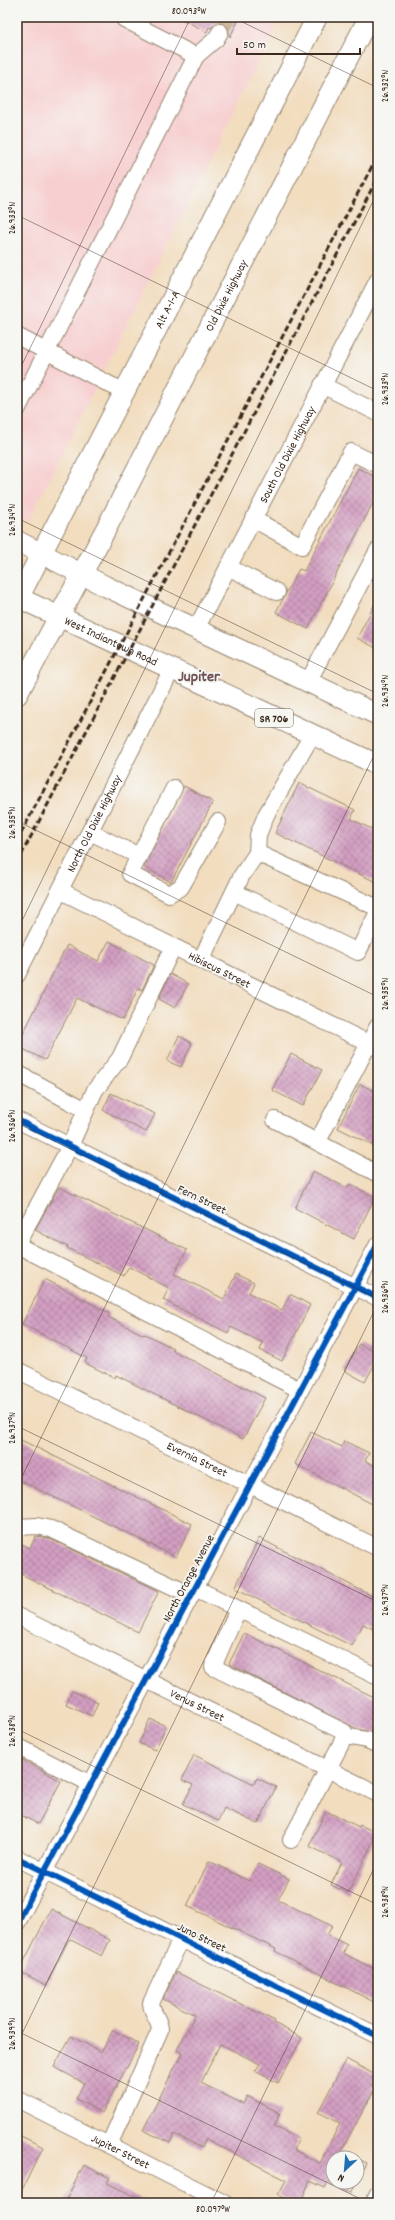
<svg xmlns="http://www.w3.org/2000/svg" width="395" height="2220" viewBox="0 0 395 2220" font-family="Dekko,sans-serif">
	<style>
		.built { fill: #f7cfd0 }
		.building { fill: url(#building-cross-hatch) }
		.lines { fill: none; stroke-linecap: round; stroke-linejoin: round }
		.minor-tunnel { stroke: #cdb99f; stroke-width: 16; stroke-dasharray: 16 8; stroke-linecap: butt }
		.minor-casing { stroke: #96846e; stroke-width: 18 }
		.major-casing { stroke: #96846e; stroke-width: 22 }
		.minor { stroke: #fff; stroke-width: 16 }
		.major { stroke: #fff; stroke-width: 20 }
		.rail { stroke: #3b2a1e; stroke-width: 3; stroke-dasharray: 6 3; stroke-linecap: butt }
		.cycleway-casing { stroke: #f6f6f2; stroke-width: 8 }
		.cycleway { stroke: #0057b8; stroke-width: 6 }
		.ticks { fill: none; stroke: #3b2a1e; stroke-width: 1; stroke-opacity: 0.45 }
		.labels { text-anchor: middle; stroke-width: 3.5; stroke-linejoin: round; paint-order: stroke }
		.shield { fill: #f6f6f2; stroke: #73675e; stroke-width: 1 }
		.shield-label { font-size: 11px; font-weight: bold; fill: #3b2a1e }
		.street-label { font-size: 12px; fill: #3b2a1e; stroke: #f6f6f2 }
		.district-label { font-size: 16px; font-weight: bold; fill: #705357; stroke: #f6f6f2 }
		.neatline { fill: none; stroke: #3b2a1e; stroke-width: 1.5 }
		.ticks-label { font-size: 10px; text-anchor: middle; fill: #3b2a1e }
	</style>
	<defs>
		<pattern id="building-cross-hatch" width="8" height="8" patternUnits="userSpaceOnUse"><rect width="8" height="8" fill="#d39fc2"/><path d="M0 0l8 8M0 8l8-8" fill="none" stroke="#ac829d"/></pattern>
	</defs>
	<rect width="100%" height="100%" fill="#f6f6f2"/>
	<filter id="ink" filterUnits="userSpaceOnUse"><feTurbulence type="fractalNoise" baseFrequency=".025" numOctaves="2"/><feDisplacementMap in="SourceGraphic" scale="8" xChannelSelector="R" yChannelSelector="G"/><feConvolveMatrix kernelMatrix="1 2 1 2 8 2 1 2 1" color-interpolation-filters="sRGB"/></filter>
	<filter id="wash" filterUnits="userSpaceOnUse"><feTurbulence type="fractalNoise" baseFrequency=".012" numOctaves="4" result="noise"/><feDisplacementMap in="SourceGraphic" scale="16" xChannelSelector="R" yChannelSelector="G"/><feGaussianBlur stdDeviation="0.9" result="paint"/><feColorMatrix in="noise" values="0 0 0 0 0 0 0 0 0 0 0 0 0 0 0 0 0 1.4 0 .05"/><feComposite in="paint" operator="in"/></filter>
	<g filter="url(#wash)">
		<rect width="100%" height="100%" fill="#f2ddbf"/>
		<path class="built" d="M 17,17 L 281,17 L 28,522 L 17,516 Z"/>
		<g id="blocks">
			<path class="building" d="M 178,17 L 240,17 L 230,37 L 228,28 L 224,24 L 216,24 L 211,28 L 209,27 L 207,32 Z
				M 358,468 L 378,478 L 378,493 L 308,629 L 276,612 L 299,569 L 304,571 Z
				M 378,598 L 378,649 L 357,638 Z
				M 299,783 L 355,810 L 351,819 L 378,832 L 378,883 L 275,833 Z
				M 184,786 L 213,802 L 171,882 L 144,867 Z
				M 109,941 L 154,965 L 142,990 L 138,988 L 123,1020 L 77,998 L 45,1060 L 17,1046 L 67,945 L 98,961 Z
				M 170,974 L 188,984 L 175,1008 L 159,999 Z
				M 179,1036 L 192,1043 L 181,1067 L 167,1061 Z
				M 291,1054 L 322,1070 L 303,1106 L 272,1090 Z
				M 360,1084 L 378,1093 L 378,1148 L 338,1128 Z
				M 111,1093 L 155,1114 L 146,1132 L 103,1110 Z
				M 313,1171 L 347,1188 L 349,1184 L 375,1197 L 354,1239 L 295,1208 Z
				M 59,1187 L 187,1250 L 174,1274 L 224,1299 L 236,1274 L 254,1283 L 249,1293 L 282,1310 L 290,1294 L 310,1305 L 282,1361 L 260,1350 L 263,1343 L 231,1327 L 228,1333 L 163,1300 L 169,1288 L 129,1267 L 124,1276 L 67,1248 L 68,1247 L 35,1230 Z
				M 45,1279 L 109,1313 L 108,1317 L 144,1335 L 145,1334 L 173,1348 L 172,1350 L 265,1398 L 243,1439 L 116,1375 L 115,1378 L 85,1363 L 87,1358 L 22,1324 Z
				M 359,1344 L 378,1354 L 378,1358 L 365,1382 L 344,1370 Z
				M 311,1432 L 342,1447 L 344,1441 L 369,1453 L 365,1461 L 378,1467 L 378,1507 L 295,1464 Z
				M 17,1438 L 192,1524 L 176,1557 L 17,1479 Z
				M 36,1536 L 48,1538 L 159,1591 L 138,1632 L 17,1572 L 17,1542 L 30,1548 Z
				M 259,1538 L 378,1599 L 378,1631 L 363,1624 L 352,1646 L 235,1588 Z
				M 244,1633 L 378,1699 L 378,1735 L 355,1728 L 229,1664 Z
				M 72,1691 L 98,1702 L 92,1716 L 66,1704 Z
				M 150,1719 L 166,1726 L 155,1750 L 139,1743 Z
				M 194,1755 L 254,1784 L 257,1778 L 276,1787 L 258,1824 L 224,1808 L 218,1821 L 183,1804 L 193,1785 L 182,1780 Z
				M 17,1757 L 61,1781 L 38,1824 L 17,1813 Z
				M 326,1811 L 359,1827 L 360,1825 L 377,1833 L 348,1893 L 331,1885 L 342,1862 L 309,1846 Z
				M 209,1861 L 249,1881 L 258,1864 L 289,1879 L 278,1900 L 332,1926 L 327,1935 L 347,1945 L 343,1953 L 378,1971 L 378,1994 L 374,2002 L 275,1951 L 276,1949 L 187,1906 Z
				M 51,1909 L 110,1940 L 102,1956 L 69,1939 L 46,1985 L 19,1971 Z
				M 176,1972 L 275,2021 L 274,2023 L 302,2038 L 278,2083 L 255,2071 L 260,2064 L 220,2044 L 201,2083 L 243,2104 L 247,2096 L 280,2113 L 274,2126 L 299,2139 L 294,2150 L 320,2163 L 340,2123 L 318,2112 L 346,2059 L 377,2076 L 372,2087 L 375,2089 L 341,2151 L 357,2158 L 333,2158 L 333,2182 L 357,2182 L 351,2193 L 328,2182 L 325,2188 L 310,2181 L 300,2203 L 295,2203 L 278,2195 L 286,2180 L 206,2139 L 202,2148 L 174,2134 L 170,2143 L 143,2130 L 182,2053 L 177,2050 L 195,2015 L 163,1999 Z
				M 113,2030 L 139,2044 L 102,2113 L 76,2099 L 84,2083 L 54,2067 L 71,2036 L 101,2052 Z
				M 17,2134 L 43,2147 L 17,2200 Z
				M 357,2158 L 366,2163 L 357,2182 Z
				M 84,2165 L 110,2178 L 107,2183 L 149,2203 L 64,2203 Z"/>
		</g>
	</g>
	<g filter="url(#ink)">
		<use href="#blocks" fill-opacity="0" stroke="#96846e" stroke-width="1"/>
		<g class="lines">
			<path class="minor-tunnel" d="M 220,32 L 228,17"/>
			<defs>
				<g id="minor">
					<path d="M 196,56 L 216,39 L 220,32"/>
					<path d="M 17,336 L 124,392"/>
					<path d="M 322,385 L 378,413"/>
					<path d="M 17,410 L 196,56 L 124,19 L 125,17"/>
					<path d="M 253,519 L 302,546 L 351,452 L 378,465"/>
					<path d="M 228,567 L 277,592"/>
					<path id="s1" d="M 196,629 L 378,280"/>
					<path d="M 308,682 L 378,550"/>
					<path d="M 174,788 L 130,874 L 169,894 L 181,887 L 218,822"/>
					<path d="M 90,832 L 139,856"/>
					<path d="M 257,853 L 378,908"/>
					<path id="s2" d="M 61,891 L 378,1048"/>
					<path d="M 234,892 L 358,952 L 378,912"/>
					<path d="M 201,960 L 242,875 L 257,853 L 258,835 L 266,815 L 312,735"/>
					<path id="s3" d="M 17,975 L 171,671"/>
					<path d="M 17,1073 L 86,1110"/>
					<path d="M 17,1120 L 378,1298"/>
					<path d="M 275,1120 L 378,1174"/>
					<path d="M 318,1141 L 378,1026"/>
					<path d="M 17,1244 L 70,1146 L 95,1090 L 120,1058 L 173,947"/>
					<path d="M 17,1245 L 300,1390"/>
					<path id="s4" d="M 17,1370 L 378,1548"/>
					<path d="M 17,1527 L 37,1526 L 51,1529 L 191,1595"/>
					<path d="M 195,1588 L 378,1677"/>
					<path d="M 238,1609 L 213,1667 L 344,1732 L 345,1736 L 367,1740 L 378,1745"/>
					<path id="s5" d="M 17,1616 L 378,1794"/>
					<path d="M 17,1746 L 91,1784"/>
					<path d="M 291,1840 L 345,1736"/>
					<path d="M 17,1858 L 378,2036"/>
					<path d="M 17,1923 L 378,1244"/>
					<path id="s6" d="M 17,2099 L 224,2203"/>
					<path d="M 109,2145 L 160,2030 C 160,2019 152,2015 151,2003 L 181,1939"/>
					<path d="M 373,2203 L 378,2193"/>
				</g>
				<g id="major">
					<path d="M 17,541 L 105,586 L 378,715"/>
					<path id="s7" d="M 17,597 L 378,765"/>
					<path id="s8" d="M 17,601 L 317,17"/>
					<path id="s9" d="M 17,695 L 108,525 L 369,17"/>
				</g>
			</defs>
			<use href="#minor" class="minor-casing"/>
			<use href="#major" class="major-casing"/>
			<use href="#minor" class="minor"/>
			<use href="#major" class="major"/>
			<path class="rail" d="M 17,841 L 378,155
				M 17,863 L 378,177"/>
			<defs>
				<path id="cycleway" d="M 17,1120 L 378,1298
					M 17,1858 L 378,2036
					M 17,1923 L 378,1244"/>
			</defs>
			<use href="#cycleway" class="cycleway-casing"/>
			<use href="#cycleway" class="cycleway"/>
		</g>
	</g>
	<path class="ticks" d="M 232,17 L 378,88M 17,215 L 378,391M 17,375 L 191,17M 17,518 L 378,694M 17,821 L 378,997M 17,931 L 378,191M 17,1123 L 378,1299M 17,1426 L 378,1602M 17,1487 L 378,747M 17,1729 L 378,1905M 17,2031 L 369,2203M 17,2044 L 378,1303M 211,2203 L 378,1860"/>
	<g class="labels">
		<rect class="shield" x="255" y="709" width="38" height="18" rx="3"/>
		<g class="shield-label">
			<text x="274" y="722">SR 706</text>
		</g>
		<g class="street-label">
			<text dy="4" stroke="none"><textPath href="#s9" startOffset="451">Old Dixie Highway</textPath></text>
			<text dy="4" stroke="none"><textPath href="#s8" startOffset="328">Alt A-1-A</textPath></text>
			<text dy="4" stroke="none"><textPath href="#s1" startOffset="197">South Old Dixie Highway</textPath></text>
			<text dy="4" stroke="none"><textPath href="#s7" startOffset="104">West Indiantown Road</textPath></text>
			<text dy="4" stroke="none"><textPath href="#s3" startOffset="170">North Old Dixie Highway</textPath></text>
			<text dy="4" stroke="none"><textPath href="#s2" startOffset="177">Hibiscus Street</textPath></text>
			<text transform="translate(202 1199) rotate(26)" y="4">Fern Street</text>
			<text dy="4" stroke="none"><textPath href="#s4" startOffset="201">Evernia Street</textPath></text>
			<text transform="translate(188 1578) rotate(-62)" y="4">North Orange Avenue</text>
			<text dy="4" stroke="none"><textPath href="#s5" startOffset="201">Venus Street</textPath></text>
			<text transform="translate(202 1937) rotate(26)" y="4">Juno Street</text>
			<text dy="4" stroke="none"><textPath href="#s6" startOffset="116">Jupiter Street</textPath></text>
		</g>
		<g class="district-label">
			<text x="199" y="681">Jupiter</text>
		</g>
	</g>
	<rect width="395" height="2220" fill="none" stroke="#f6f6f2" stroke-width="44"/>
	<g transform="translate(345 2170) rotate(206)"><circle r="19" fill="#f6f6f2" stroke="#aba49d"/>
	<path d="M0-3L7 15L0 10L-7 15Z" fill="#1f6fb2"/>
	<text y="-6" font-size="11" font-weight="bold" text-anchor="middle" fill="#3b2a1e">N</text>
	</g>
	<path d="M237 48v6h123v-6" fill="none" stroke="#3b2a1e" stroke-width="2"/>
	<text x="243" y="48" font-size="12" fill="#3b2a1e" stroke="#f6f6f2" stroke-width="3" paint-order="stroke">50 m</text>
	<rect x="22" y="22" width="351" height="2176" class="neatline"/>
	<g class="ticks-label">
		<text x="189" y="14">80.093°W</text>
		<text transform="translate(384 86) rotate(-90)" y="4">26.932°N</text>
		<text transform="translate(11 218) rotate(-90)" y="4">26.933°N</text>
		<text transform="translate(384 389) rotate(-90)" y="4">26.933°N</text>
		<text transform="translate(11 520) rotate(-90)" y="4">26.934°N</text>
		<text transform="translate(384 691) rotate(-90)" y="4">26.934°N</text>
		<text transform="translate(11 823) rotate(-90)" y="4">26.935°N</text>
		<text transform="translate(384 994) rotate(-90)" y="4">26.935°N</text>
		<text transform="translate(11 1126) rotate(-90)" y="4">26.936°N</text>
		<text transform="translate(384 1297) rotate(-90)" y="4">26.936°N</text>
		<text transform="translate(11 1428) rotate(-90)" y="4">26.937°N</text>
		<text transform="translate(384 1600) rotate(-90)" y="4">26.937°N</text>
		<text transform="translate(11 1731) rotate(-90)" y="4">26.938°N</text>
		<text transform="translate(384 1902) rotate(-90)" y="4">26.938°N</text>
		<text transform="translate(11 2034) rotate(-90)" y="4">26.939°N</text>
		<text x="213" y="2212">80.097°W</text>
	</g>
</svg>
